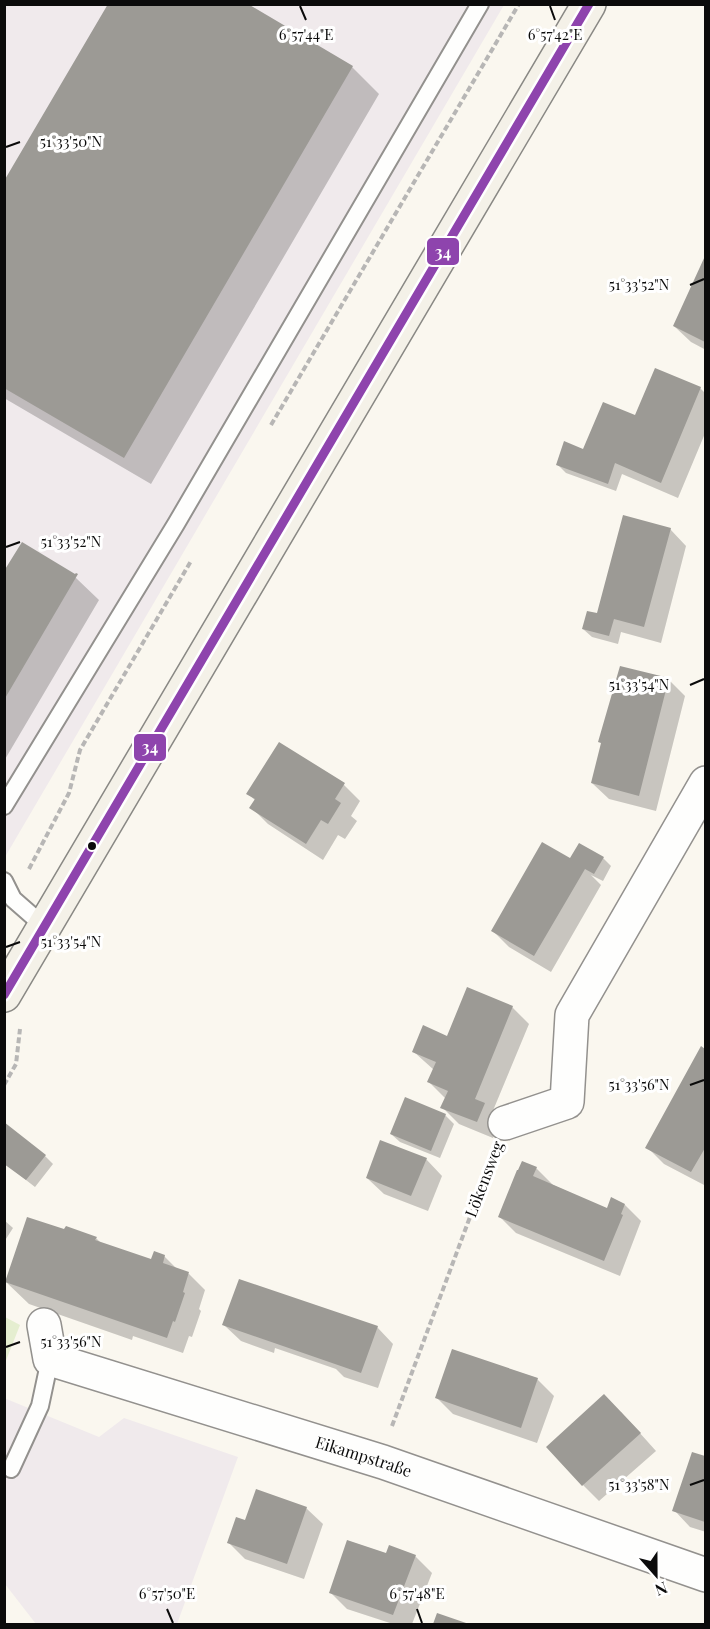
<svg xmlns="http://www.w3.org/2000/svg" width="710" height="1629" viewBox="0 0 710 1629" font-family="'Playfair Display',serif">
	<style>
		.industrial { fill: #f0eaec }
		.green { fill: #e5eed0 }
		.shadow { fill: #0003 }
		.building { fill: #9c9a95 }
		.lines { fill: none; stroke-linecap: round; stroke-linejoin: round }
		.service-casing { stroke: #93918e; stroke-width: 20 }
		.minor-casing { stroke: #93918e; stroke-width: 36 }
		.secondary-casing { stroke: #898884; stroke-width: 36 }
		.path { stroke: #b7b6b5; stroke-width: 4; stroke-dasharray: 6 3; stroke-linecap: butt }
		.service { stroke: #fefefd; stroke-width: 16 }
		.minor { stroke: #fefefd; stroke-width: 33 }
		.secondary { stroke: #f4f1e8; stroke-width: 33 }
		.bus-1-casing { stroke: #fff; stroke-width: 14 }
		.bus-1 { stroke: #8e44ad; stroke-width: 9 }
		.ticks { fill: none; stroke: #0b0b0b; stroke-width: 2 }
		.bus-dot { fill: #0b0b0b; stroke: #fff; stroke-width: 2 }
		.labels { text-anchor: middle; stroke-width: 6; stroke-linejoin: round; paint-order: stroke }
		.street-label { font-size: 16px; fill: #0b0b0b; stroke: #fff }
		.ticks-label { font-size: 15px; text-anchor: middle; fill: #0b0b0b; stroke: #fff; stroke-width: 6; stroke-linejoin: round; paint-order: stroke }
		.line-badge { stroke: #fff; stroke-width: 2 }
		.badge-label { font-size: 16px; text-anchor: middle; font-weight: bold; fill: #fff }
	</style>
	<rect width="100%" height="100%" fill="#faf7ef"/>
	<path class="industrial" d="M 5,5 L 504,5 L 5,857 Z
		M 4,1398 L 99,1437 L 124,1418 L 238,1457 L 177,1624 L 36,1624 L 5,1584 Z"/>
	<path class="green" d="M 5,1317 L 20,1325 L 5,1363 Z"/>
	<path class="shadow" d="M 245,4 L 352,67 L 379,94 L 151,484 L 4,398 L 4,184 Z
		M 706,259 L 706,350 L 691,342 L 674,326 Z
		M 700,388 L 706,394 L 706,431 L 678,498 L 622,474 L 616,491 L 566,473 L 558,465 L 590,454 L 636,417 Z
		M 670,529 L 686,546 L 661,643 L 621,632 L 618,644 L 592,637 L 583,629 L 598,615 Z
		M 23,544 L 76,578 L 99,600 L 4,761 L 4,574 Z
		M 621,668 L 669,680 L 685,696 L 656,811 L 609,799 L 592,783 Z
		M 344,785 L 360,801 L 351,816 L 357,821 L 345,839 L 338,835 L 323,860 L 268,824 L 251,807 L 256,801 L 248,794 Z
		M 603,858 L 611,866 L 603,881 L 591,875 L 601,885 L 551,972 L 509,947 L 493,931 L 576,864 Z
		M 512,1007 L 529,1024 L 492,1113 L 500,1121 L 493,1138 L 459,1124 L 442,1107 L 446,1099 L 429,1082 L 434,1070 L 414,1052 Z
		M 701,1049 L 706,1051 L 706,1186 L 664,1164 L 647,1147 Z
		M 445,1115 L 454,1124 L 440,1158 L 400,1142 L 391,1134 Z
		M 45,1156 L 53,1164 L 35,1187 L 4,1163 Z
		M 426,1159 L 442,1176 L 428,1211 L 384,1194 L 367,1178 Z
		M 536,1168 L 553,1185 L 608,1210 L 625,1205 L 641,1221 L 620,1276 L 516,1233 L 499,1216 Z
		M 4,1220 L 13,1228 L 4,1242 Z
		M 65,1231 L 96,1238 L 102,1244 L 152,1261 L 164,1256 L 178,1270 L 189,1274 L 205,1290 L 199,1309 L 201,1311 L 192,1337 L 189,1336 L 183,1353 L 133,1336 L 132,1340 L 29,1304 L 6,1282 Z
		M 224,1325 L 377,1327 L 393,1344 L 378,1388 L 344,1377 L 336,1369 L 275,1348 L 274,1353 L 241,1341 Z
		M 537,1379 L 554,1396 L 537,1443 L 453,1414 L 437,1398 Z
		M 621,1412 L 656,1451 L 599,1501 L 583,1485 Z
		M 693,1454 L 706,1458 L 706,1532 L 690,1527 L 674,1510 Z
		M 306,1508 L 323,1524 L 304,1579 L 245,1559 L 229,1543 Z
		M 387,1555 L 415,1556 L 432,1573 L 412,1624 L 393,1624 L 347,1609 L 330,1592 Z"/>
	<path class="building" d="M 108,4 L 248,4 L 353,66 L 124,458 L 4,388 L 4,181 Z
		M 705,256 L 705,342 L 673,326 Z
		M 655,368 L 701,387 L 661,483 L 615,463 L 608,484 L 556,465 L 564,441 L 583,449 L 603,402 L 635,415 Z
		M 623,515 L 671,528 L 644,627 L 614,619 L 609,636 L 582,629 L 587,611 L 597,613 Z
		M 22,542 L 75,574 L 76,573 L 78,574 L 4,700 L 4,571 Z
		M 620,666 L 669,678 L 639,796 L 591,783 L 601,743 L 598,742 Z
		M 279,742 L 345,783 L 335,799 L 341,803 L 328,824 L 321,820 L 306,844 L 249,808 L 255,799 L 246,794 Z
		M 542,842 L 570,858 L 579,843 L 604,857 L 594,874 L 585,869 L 534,956 L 491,931 Z
		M 467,987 L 513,1006 L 475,1099 L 485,1103 L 477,1122 L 440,1108 L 448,1091 L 427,1082 L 436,1062 L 412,1052 L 423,1025 L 447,1036 Z
		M 701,1046 L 705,1049 L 705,1148 L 691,1172 L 645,1148 Z
		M 405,1097 L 446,1114 L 431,1151 L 390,1134 Z
		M 4,1122 L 46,1155 L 26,1180 L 4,1164 Z
		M 380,1140 L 427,1158 L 411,1196 L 366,1178 Z
		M 522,1161 L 537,1167 L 533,1176 L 607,1208 L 611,1197 L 625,1204 L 621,1214 L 623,1215 L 604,1261 L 498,1217 L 517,1170 L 518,1170 Z
		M 27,1217 L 64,1229 L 66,1226 L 97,1237 L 95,1240 L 151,1259 L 154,1251 L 165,1255 L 163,1263 L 189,1272 L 183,1292 L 185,1293 L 175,1322 L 173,1321 L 167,1338 L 5,1282 Z
		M 239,1279 L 378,1326 L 361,1373 L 222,1325 Z
		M 452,1349 L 538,1378 L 521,1428 L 435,1398 Z
		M 604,1394 L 641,1433 L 582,1486 L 546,1447 Z
		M 692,1452 L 705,1456 L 705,1522 L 672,1511 Z
		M 256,1489 L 307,1507 L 287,1564 L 227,1543 L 236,1517 L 245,1520 Z
		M 347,1540 L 386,1553 L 389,1545 L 416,1555 L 393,1615 L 329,1593 Z
		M 437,1613 L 469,1624 L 433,1624 Z"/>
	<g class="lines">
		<defs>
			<path id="service" d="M 4,806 L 176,524 L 480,4
				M 4,881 L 13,899 L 45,927
				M 11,1469 L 40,1406 L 50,1359"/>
			<g id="minor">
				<path d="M 505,1123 L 567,1102 L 572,1015 L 706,783"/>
				<path id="s1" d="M 44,1325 L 50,1359 L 383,1462 L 706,1575"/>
			</g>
			<path id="secondary" d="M 4,995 L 589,4"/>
		</defs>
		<use href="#service" class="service-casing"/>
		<use href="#minor" class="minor-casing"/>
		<use href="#secondary" class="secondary-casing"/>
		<path class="path" d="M 271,425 L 519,4
			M 29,869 L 69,793 L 80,750 L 191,561
			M 4,1085 L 16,1064 L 20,1029
			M 392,1426 L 492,1158"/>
		<use href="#service" class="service"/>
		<use href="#minor" class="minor"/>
		<use href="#secondary" class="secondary"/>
		<defs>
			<path id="bus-1" d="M 4,995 L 589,4"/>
		</defs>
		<use href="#bus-1" class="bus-1-casing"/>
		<use href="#bus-1" class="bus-1"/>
	</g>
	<path class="ticks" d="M 300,6 L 306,20M 550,6 L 555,20M 6,147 L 20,142M 690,285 L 704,279M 6,547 L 20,542M 690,685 L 704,679M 6,947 L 20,942M 690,1085 L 704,1080M 6,1347 L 20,1342M 690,1485 L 704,1480M 167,1609 L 173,1623M 417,1609 L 422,1623"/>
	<circle class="bus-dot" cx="92" cy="846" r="5"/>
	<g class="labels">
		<g class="street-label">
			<text transform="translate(484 1179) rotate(-69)" y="6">Lökensweg</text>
			<text dy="6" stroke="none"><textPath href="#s1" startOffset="363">Eikampstraße</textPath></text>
		</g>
	</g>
	<g class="ticks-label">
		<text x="306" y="40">6°57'44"E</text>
		<text x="555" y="40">6°57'42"E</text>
		<text x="71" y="147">51°33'50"N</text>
		<text x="639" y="290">51°33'52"N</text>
		<text x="71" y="547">51°33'52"N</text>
		<text x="639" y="690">51°33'54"N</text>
		<text x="71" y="947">51°33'54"N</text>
		<text x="639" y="1090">51°33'56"N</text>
		<text x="71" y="1347">51°33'56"N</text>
		<text x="639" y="1490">51°33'58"N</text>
		<text x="167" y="1599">6°57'50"E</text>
		<text x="417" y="1599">6°57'48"E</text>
	</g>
	<g class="line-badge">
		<rect x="426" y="237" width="34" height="29" rx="6" fill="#8e44ad"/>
		<rect x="133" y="733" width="34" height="29" rx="6" fill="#8e44ad"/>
	</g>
	<g class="badge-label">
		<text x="443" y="258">34</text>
		<text x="150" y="753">34</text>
	</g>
	<rect width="710" height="1629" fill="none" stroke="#0b0b0b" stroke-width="12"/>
	<g transform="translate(656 1575) rotate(159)" stroke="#ffffff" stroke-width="4.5" paint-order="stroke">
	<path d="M0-4.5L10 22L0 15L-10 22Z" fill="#0b0b0b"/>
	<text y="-9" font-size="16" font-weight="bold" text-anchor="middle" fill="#0b0b0b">N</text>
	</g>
</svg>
